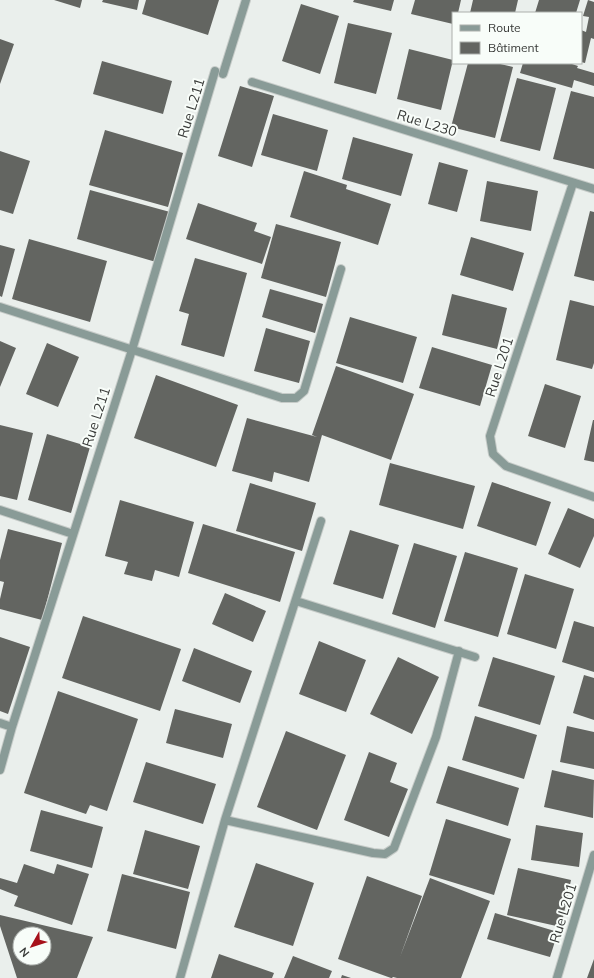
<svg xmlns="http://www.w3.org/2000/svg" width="594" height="978" viewBox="0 0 594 978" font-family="Mulish,sans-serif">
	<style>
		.building { fill: #636561; fill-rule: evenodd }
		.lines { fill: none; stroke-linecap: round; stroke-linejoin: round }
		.minor-casing { stroke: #c6cbc8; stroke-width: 10 }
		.minor { stroke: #899b97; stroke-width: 8 }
		.labels { text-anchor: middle; stroke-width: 4; stroke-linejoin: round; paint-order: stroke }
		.street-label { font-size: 14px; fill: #383a38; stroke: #f8fdf9 }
	</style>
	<rect width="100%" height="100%" fill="#eaefec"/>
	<path class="building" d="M 54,0 L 82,0 L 80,8 Z
		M 103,0 L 139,0 L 137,10 L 102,2 Z
		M 146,0 L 219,0 L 208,35 L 142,14 Z
		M 354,0 L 394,0 L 391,11 L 353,2 Z
		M 415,0 L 461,0 L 458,13 L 453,13 L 453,24 L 411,14 Z
		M 473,0 L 518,0 L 515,13 L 470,13 Z
		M 539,0 L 580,0 L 576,13 L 535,13 Z
		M 588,0 L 594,2 L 594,39 L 591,38 L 585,63 L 581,62 L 581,30 L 586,32 L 589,17 L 583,16 Z
		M 301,4 L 339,16 L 320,74 L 282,61 Z
		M 348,23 L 392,33 L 376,94 L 334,83 Z
		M 0,39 L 14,44 L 0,84 Z
		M 409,49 L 453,60 L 441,110 L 397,99 Z
		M 102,61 L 172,81 L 163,114 L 93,94 Z
		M 468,63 L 496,63 L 513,67 L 495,138 L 451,127 Z
		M 523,63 L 569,63 L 578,66 L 577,68 L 594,73 L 594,86 L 574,80 L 572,88 L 520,73 Z
		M 517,78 L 556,88 L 540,151 L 500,141 Z
		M 240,86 L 274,96 L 252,167 L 218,156 Z
		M 571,91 L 594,97 L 594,169 L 553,159 Z
		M 273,114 L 328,130 L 317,171 L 261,155 Z
		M 105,130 L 183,153 L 168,207 L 89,185 Z
		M 353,137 L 413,154 L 401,196 L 342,179 Z
		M 0,151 L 30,161 L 13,214 L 0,210 Z
		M 439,162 L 468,170 L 457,212 L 428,204 Z
		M 304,171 L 347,185 L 346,189 L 391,204 L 378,245 L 290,217 Z
		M 487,181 L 538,191 L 531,231 L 480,221 Z
		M 90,190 L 170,212 L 156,262 L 77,239 Z
		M 198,203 L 257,223 L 254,231 L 271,237 L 262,264 L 186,239 Z
		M 590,211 L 594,212 L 594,281 L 574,276 Z
		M 276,224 L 341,242 L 326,297 L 261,278 Z
		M 471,237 L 524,253 L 513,291 L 460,275 Z
		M 29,239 L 107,261 L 90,322 L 12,299 Z
		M 0,245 L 15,249 L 2,297 L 0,296 Z
		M 195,258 L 247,273 L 224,357 L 181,345 L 189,314 L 179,311 Z
		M 270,289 L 323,304 L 315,333 L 262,317 Z
		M 452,294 L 507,308 L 497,349 L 442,335 Z
		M 570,300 L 594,306 L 594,363 L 592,369 L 556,360 Z
		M 350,317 L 417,337 L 403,383 L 336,363 Z
		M 266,328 L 310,341 L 299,383 L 254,371 Z
		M 0,341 L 16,348 L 0,387 Z
		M 47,343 L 79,357 L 58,407 L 26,394 Z
		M 432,347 L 492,365 L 480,406 L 419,388 Z
		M 336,366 L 414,394 L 391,460 L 322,435 L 309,482 L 274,472 L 272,482 L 232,471 L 247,418 L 317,437 L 312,435 Z
		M 156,375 L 238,405 L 216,467 L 134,438 Z
		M 545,384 L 581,396 L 565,448 L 528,436 Z
		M 593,420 L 594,420 L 594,462 L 584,460 Z
		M 0,425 L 33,433 L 17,500 L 0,496 Z
		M 47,434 L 90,447 L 71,513 L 28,500 Z
		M 390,463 L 475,486 L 463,529 L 379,505 Z
		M 492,482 L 551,502 L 536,546 L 477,526 Z
		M 250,483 L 316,503 L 302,551 L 236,531 Z
		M 120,500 L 194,522 L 179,577 L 155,570 L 152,581 L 124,574 L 128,562 L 105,556 Z
		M 568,508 L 594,519 L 594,536 L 580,568 L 548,554 Z
		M 203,524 L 295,552 L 280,602 L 188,573 Z
		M 8,529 L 62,543 L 42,620 L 0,609 L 0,599 L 4,582 L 0,581 L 0,560 Z
		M 350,530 L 399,545 L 383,599 L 333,584 Z
		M 414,543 L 457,556 L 435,628 L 392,614 Z
		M 465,552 L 518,568 L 498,637 L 444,621 Z
		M 525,574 L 574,589 L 556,649 L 507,634 Z
		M 225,593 L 266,611 L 253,642 L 212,624 Z
		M 83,616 L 181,649 L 160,711 L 62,678 Z
		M 574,621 L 594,627 L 594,672 L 562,662 Z
		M 0,637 L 30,647 L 8,714 L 0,711 Z
		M 319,641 L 366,660 L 346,712 L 299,694 Z
		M 194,648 L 252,671 L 240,703 L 182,681 Z
		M 398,657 L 439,677 L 412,734 L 370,714 Z
		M 493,657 L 555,676 L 540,725 L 478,706 Z
		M 584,675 L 594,678 L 594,720 L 573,713 Z
		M 58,691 L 138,719 L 107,811 L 90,805 L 86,814 L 24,793 Z
		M 175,709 L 232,724 L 223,758 L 166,743 Z
		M 475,716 L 537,735 L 524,779 L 462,760 Z
		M 567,726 L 594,732 L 594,769 L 560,762 Z
		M 286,731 L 346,755 L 317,830 L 257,807 Z
		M 369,752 L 397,763 L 390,782 L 408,789 L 389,837 L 344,820 Z
		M 146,762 L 216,784 L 203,824 L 133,802 Z
		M 448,766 L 519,788 L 508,826 L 436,803 Z
		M 552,770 L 594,780 L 593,818 L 544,807 Z
		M 41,810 L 103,827 L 92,868 L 30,851 Z
		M 446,819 L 511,839 L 494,895 L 429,875 Z
		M 536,825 L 583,833 L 579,867 L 531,860 Z
		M 145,830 L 200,846 L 188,889 L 133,874 Z
		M 256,863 L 314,883 L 293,946 L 234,927 Z
		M 24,864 L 54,874 L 57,864 L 89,874 L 72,925 L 14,906 L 18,896 L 0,889 L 0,878 L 17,883 Z
		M 518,868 L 571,880 L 561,927 L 507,915 Z
		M 122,874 L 190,892 L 176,949 L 107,931 Z
		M 367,876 L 422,896 L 400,957 L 430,878 L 490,901 L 461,978 L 397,978 L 393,977 L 392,978 L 391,978 L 338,959 Z
		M 495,913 L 558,932 L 550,957 L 487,939 Z
		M 0,915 L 93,937 L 77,978 L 17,978 L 0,926 ZM 20,934 L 44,934 L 44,958 L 20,958 Z
		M 219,954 L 274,973 L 272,978 L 211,978 Z
		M 293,956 L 332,971 L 329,978 L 284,978 Z
		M 594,959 L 594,978 L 587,978 Z
		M 342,975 L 351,978 L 341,978 Z"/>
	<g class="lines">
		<defs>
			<path id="minor" d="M 223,74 L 246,0
				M 252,82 L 594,189
				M 573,183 L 490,436 L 493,454 L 506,466 L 594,497
				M 0,307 L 282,398 L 296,398 L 304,391 L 341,269
				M 0,510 L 73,534
				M 296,601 L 475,657
				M 0,723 L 12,727
				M 0,770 L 12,727 L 132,350 L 215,71
				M 225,820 L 373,853 L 385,854 L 394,848 L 436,737 L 459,651
				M 180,978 L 225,820 L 321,521
				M 557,978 L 594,855"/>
		</defs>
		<use href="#minor" class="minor-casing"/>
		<use href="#minor" class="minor"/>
	</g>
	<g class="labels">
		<g class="street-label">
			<text transform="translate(191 108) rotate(-73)" y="5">Rue L211</text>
			<text transform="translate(427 123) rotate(17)" y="5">Rue L230</text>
			<text transform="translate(499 367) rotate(-72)" y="5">Rue L201</text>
			<text transform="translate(96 417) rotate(-72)" y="5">Rue L211</text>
			<text transform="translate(563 913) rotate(-73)" y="5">Rue L201</text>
		</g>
	</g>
	<rect x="452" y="12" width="130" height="52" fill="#f8fdf9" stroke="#abafac"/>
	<rect x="460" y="25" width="20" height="6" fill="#899b97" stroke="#abafac"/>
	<text x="488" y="32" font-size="12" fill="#383a38">Route</text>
	<rect x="460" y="42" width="20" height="12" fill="#636561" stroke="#abafac"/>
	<text x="488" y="52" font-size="12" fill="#383a38">Bâtiment</text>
	<g transform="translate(32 946) rotate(231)"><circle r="19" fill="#f8fdf9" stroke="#abafac"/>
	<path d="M0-3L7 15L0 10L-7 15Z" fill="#a6101a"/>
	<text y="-6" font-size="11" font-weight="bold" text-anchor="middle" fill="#383a38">N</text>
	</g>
</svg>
